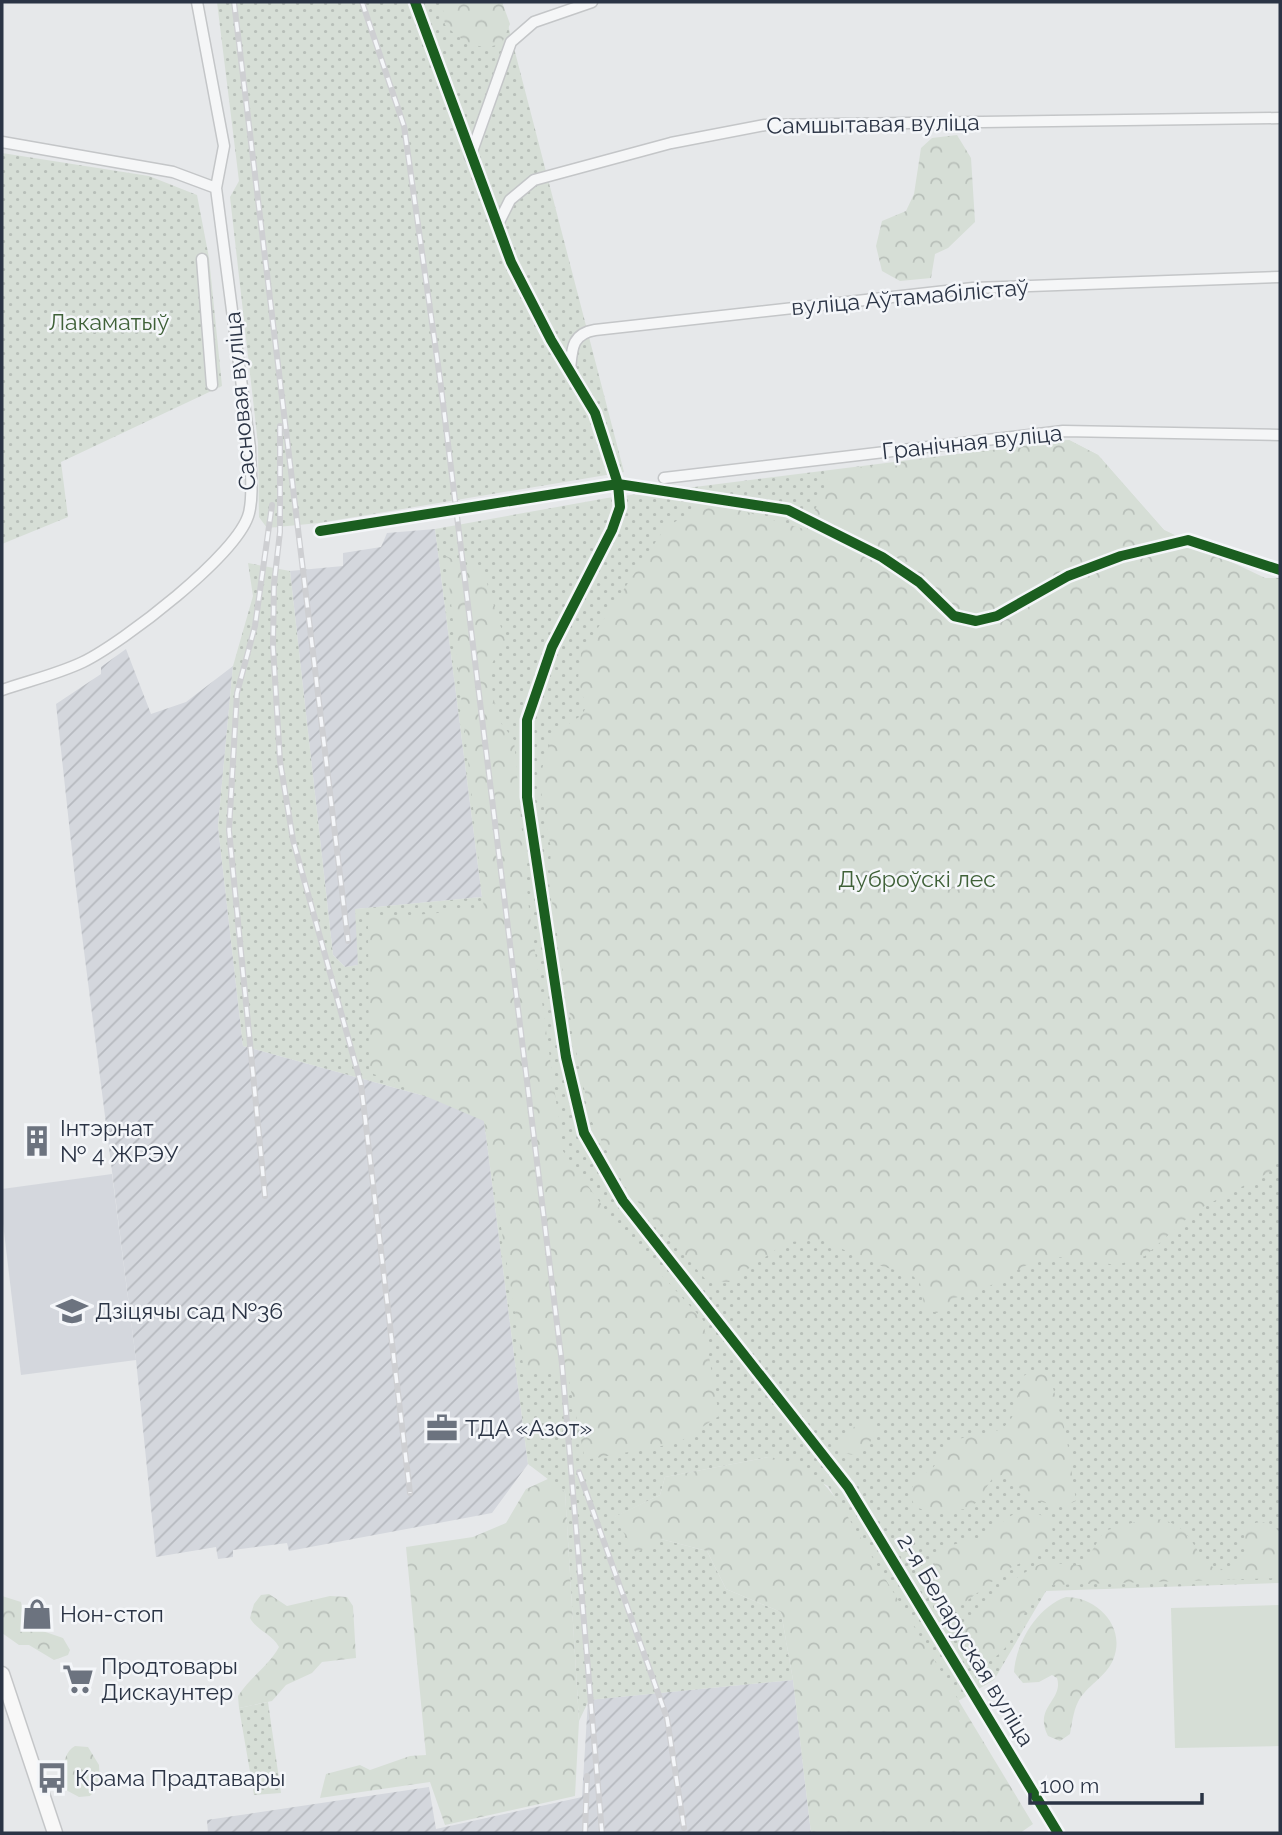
<svg xmlns="http://www.w3.org/2000/svg" width="1282" height="1835" viewBox="0 0 1282 1835" font-family="Raleway,sans-serif">
	<style>
		.built { fill: #d4d7dd }
		.industrial { fill: url(#industrial-furrows) }
		.grass { fill: url(#grass-dots) }
		.forest { fill: url(#forest-crowns) }
		.park { fill: #d6ded6 }
		.lines { fill: none; stroke-linecap: round; stroke-linejoin: round }
		.street-casing { stroke: #c4c6c8; stroke-width: 13 }
		.secondary-casing { stroke: #c4c6c8; stroke-width: 17 }
		.street { stroke: #f5f6f7; stroke-width: 10 }
		.secondary { stroke: #f8f8f8; stroke-width: 14 }
		.rail-casing { stroke: #cecfd2; stroke-width: 6 }
		.rail { stroke: #f4f6f9; stroke-width: 3.5; stroke-dasharray: 10; stroke-linecap: butt }
		.cycleway-casing { stroke: #f4f6f9; stroke-width: 15 }
		.cycleway { stroke: #1b5e20; stroke-width: 10 }
		.labels { text-anchor: middle; stroke-width: 5; stroke-linejoin: round; paint-order: stroke }
		.street-label { font-size: 23px; fill: #2b3445; stroke: #f4f6f9 }
		.park-label { font-size: 23px; fill: #3f6138; stroke: #f4f6f9 }
		.poi-label { font-size: 23px; fill: #2b3445; stroke: #f4f6f9; text-anchor: start }
	</style>
	<defs>
		<pattern id="industrial-furrows" width="10" height="10" patternUnits="userSpaceOnUse" patternTransform="scale(1.75)"><rect width="10" height="10" fill="#d4d7dd"/><path d="M-1 1l2-2M0 10L10 0M9 11l2-2" fill="none" stroke="#b6b9bf"/></pattern>
		<pattern id="grass-dots" width="8" height="8" patternUnits="userSpaceOnUse" patternTransform="scale(1.75)"><rect width="8" height="8" fill="#d6ded6"/><path d="M2 2h.1M6 6h.1" fill="none" stroke="#b8bfb9" stroke-width="1.8" stroke-linecap="round"/></pattern>
		<pattern id="forest-crowns" width="20" height="18" patternUnits="userSpaceOnUse" patternTransform="scale(1.75)"><rect width="20" height="18" fill="#d6ded6"/><path d="M2 6a3 3 0 1 1 6 0M12 15a3 3 0 1 1 6 0" fill="none" stroke="#b8bfb9"/></pattern>
	</defs>
	<rect width="100%" height="100%" fill="#e6e8ea"/>
	<path class="built" d="M 112,1174 L 136,1360 L 21,1375 L 2,1215 L 2,1189 Z"/>
	<path class="industrial" d="M 435,529 L 482,897 L 356,909 L 359,965 L 345,967 L 333,955 L 290,571 L 343,566 L 343,553 L 381,547 L 387,533 Z
		M 126,649 L 151,714 L 186,702 L 233,666 L 218,826 L 243,1046 L 483,1112 L 528,1464 L 492,1513 L 289,1551 L 287,1543 L 233,1550 L 233,1557 L 218,1559 L 216,1547 L 156,1557 L 136,1360 L 76,888 L 56,704 L 101,674 L 101,667 Z
		M 793,1680 L 811,1833 L 208,1833 L 207,1820 L 429,1787 L 436,1829 L 582,1797 L 588,1700 Z"/>
	<path class="grass" d="M 217,2 L 502,2 L 624,472 L 319,523 L 267,528 L 259,517 L 258,444 L 230,197 L 239,181 Z
		M 2,153 L 149,176 L 197,195 L 209,258 L 222,386 L 61,462 L 68,517 L 2,544 Z
		M 1069,440 L 1098,455 L 1164,530 L 1261,578 L 1280,578 L 1280,1583 L 1046,1591 L 994,1680 L 958,1701 L 828,1486 L 769,1457 L 665,1477 L 660,1495 L 615,1517 L 661,1539 L 707,1551 L 726,1589 L 781,1612 L 793,1680 L 589,1700 L 579,1721 L 565,1492 L 528,1464 L 483,1112 L 243,1046 L 218,826 L 233,666 L 253,596 L 248,563 L 290,571 L 333,955 L 345,967 L 358,965 L 355,909 L 482,897 L 435,529 L 607,498 Z
		M 268,1702 L 281,1793 L 254,1795 L 239,1708 Z"/>
	<path class="forest" d="M 442,2 L 502,2 L 510,24 L 502,43 C 479,53 462,41 445,25 Z
		M 957,135 L 971,158 L 975,222 L 948,248 L 935,254 L 931,278 L 900,281 L 882,271 L 876,246 L 882,221 L 906,211 L 914,194 L 921,148 L 932,138 Z
		M 1069,440 L 1098,455 L 1164,530 L 1280,585 L 1280,1138 L 1279,1156 L 1270,1172 L 1195,1211 L 1145,1256 L 1117,1265 L 1058,1257 L 1032,1262 L 979,1292 L 954,1298 L 937,1313 L 925,1309 L 920,1283 L 911,1274 L 884,1267 L 821,1240 L 787,1242 L 729,1282 L 707,1281 L 625,1187 L 591,1120 L 574,1042 L 549,883 L 551,849 L 539,779 L 552,735 L 582,715 L 586,707 L 578,679 L 581,653 L 665,528 L 709,501 L 807,530 L 831,471 Z
		M 446,556 L 484,574 L 505,640 L 489,669 L 497,718 L 514,740 L 529,909 L 563,1151 L 619,1229 L 703,1320 L 719,1416 L 678,1443 L 585,1460 L 568,1376 L 524,1370 L 484,1121 L 369,1072 L 368,919 L 484,909 Z
		M 1033,1370 L 1048,1370 L 1066,1434 L 1076,1501 L 1062,1507 L 1026,1498 L 1014,1479 L 1004,1474 L 992,1479 L 977,1502 L 967,1509 L 930,1512 L 915,1507 L 909,1493 L 918,1477 L 932,1469 L 953,1441 C 975,1432 1006,1440 1015,1410 C 1019,1399 1017,1388 1022,1377 Z
		M 864,1420 L 872,1423 L 874,1433 L 868,1447 L 854,1455 L 842,1453 L 838,1449 L 839,1438 Z
		M 769,1457 C 805,1463 822,1478 842,1507 L 1033,1824 L 1020,1833 L 811,1833 L 793,1680 L 781,1612 L 726,1589 L 707,1551 L 661,1539 L 636,1553 L 614,1517 L 660,1495 L 665,1477 Z
		M 550,1478 L 565,1492 L 579,1721 L 575,1796 L 445,1825 L 430,1782 L 320,1798 L 326,1774 L 360,1765 L 370,1770 L 410,1756 L 426,1755 L 406,1547 L 473,1537 L 506,1523 L 526,1489 Z
		M 1020,1511 C 1036,1511 1052,1516 1053,1534 L 1051,1542 L 1040,1554 L 1010,1568 L 968,1600 L 958,1605 L 944,1602 C 929,1586 930,1563 943,1547 L 986,1537 L 1007,1518 Z
		M 1149,1518 C 1160,1519 1171,1521 1180,1528 C 1200,1543 1202,1580 1236,1566 C 1253,1559 1245,1547 1244,1534 L 1250,1525 C 1263,1519 1271,1522 1280,1533 L 1280,1578 L 1052,1585 C 1017,1597 1021,1658 978,1663 L 962,1652 C 959,1643 959,1635 963,1625 C 971,1611 1025,1569 1041,1564 C 1055,1560 1069,1568 1084,1564 L 1104,1531 Z
		M 269,1594 L 287,1606 L 330,1596 L 347,1597 L 353,1606 L 356,1658 L 322,1662 L 312,1673 L 286,1685 L 272,1701 L 239,1708 L 238,1696 C 251,1676 268,1667 279,1647 C 271,1633 258,1632 250,1618 L 254,1604 L 261,1595 Z
		M 2,1596 L 21,1602 L 25,1625 L 63,1638 L 70,1650 L 68,1655 L 54,1660 L 29,1645 L 19,1645 L 2,1633 Z
		M 1066,1597 C 1097,1597 1127,1627 1113,1660 C 1106,1677 1086,1686 1078,1702 C 1073,1712 1072,1724 1070,1734 L 1060,1741 L 1048,1736 C 1033,1707 1064,1700 1057,1678 L 1052,1675 L 1039,1682 L 1023,1683 L 1014,1672 C 1016,1643 1037,1607 1066,1597 Z
		M 75,1746 L 88,1747 L 99,1765 L 100,1785 L 90,1796 L 79,1797 L 66,1790 C 62,1775 61,1754 75,1746 Z"/>
	<path class="park" d="M 1280,1605 L 1280,1746 L 1175,1748 L 1171,1608 Z"/>
	<g class="lines">
		<defs>
			<path id="street" d="M 197,2 L 224,146 L 216,188
				M 415,2 L 511,262 L 551,340 L 595,413 L 618,484 L 620,507 L 612,530 L 552,647 L 527,720 L 527,797 L 566,1057 L 584,1133 L 623,1201 L 848,1487 L 1058,1833
				M 2,142 L 173,172 L 216,188 L 250,448 C 250,469 254,493 249,513 C 239,554 122,643 83,662 C 58,674 28,681 2,690
				M 470,157 L 511,42 L 534,22 L 592,2
				M 497,226 L 510,200 L 534,180 L 671,143 L 765,125 L 1280,118
				M 202,259 L 212,385
				M 570,370 C 572,350 571,334 595,330 L 973,288 L 1280,277
				M 664,478 L 1063,431 L 1280,435
				M 320,531 L 618,484 L 788,510 L 882,557 L 919,582 L 954,616 L 976,621 L 997,616 L 1068,576 L 1121,556 L 1188,540 L 1280,570"/>
			<path id="secondary" d="M 2,1674 L 55,1833"/>
		</defs>
		<use href="#street" class="street-casing"/>
		<use href="#secondary" class="secondary-casing"/>
		<use href="#street" class="street"/>
		<use href="#secondary" class="secondary"/>
		<defs>
			<path id="rail" d="M 234,2 L 348,941
				M 362,2 L 404,126 L 440,379 L 562,1364 L 602,1833
				M 280,426 L 280,532 L 274,584 L 273,646 L 280,761 L 293,840 L 361,1084 L 410,1493
				M 265,1196 L 229,830 L 237,693 L 255,626 L 272,505
				M 579,1472 L 667,1718 L 684,1828
				M 585,1833 L 587,1776"/>
		</defs>
		<use href="#rail" class="rail-casing"/>
		<use href="#rail" class="rail"/>
		<defs>
			<path id="cycleway" d="M 415,2 L 511,262 L 551,340 L 595,413 L 618,484 L 620,507 L 612,530 L 552,647 L 527,720 L 527,797 L 566,1057 L 584,1133 L 623,1201 L 848,1487 L 1058,1833
				M 320,531 L 618,484 L 788,510 L 882,557 L 919,582 L 954,616 L 976,621 L 997,616 L 1068,576 L 1121,556 L 1188,540 L 1280,570"/>
		</defs>
		<use href="#cycleway" class="cycleway-casing"/>
		<use href="#cycleway" class="cycleway"/>
	</g>
	<defs>
		<symbol id="building-bare" viewBox="-9 -9 18 18"><path d="M-4-6H4V6H1V3H-1V6H-4ZM-2.5-4.3h1.7v1.8h-1.7ZM.8-4.3h1.7v1.8H.8ZM-2.5-1h1.7V.8h-1.7ZM.8-1h1.7V.8H.8Z" fill="#6c737f" stroke="#f4f6f9" stroke-width="2.5" paint-order="stroke"/></symbol>
		<symbol id="school-bare" viewBox="-9 -9 18 18"><path d="M0-5L7-2L0 1L-7-2ZM-4 1L0 2.5L4 1V4Q0 6-4 4Z" fill="#6c737f" stroke="#f4f6f9" stroke-width="2.5" paint-order="stroke"/></symbol>
		<symbol id="office-bare" viewBox="-9 -9 18 18"><path d="M-6-3h4V-5.5h4V-3h4V5H-6ZM-1-4.5V-3h2v-1.5ZM-6 0V1H6V0Z" fill="#6c737f" stroke="#f4f6f9" stroke-width="2.5" paint-order="stroke"/></symbol>
		<symbol id="shop-bare" viewBox="-9 -9 18 18"><path d="M-5-2.5h2.3a2.7 3.5 0 0 1 5.4 0H5L5.5 6h-11ZM-1.5-2.5h3a1.5 2.3 0 0 0-3 0Z" fill="#6c737f" stroke="#f4f6f9" stroke-width="2.5" paint-order="stroke"/></symbol>
		<symbol id="supermarket-bare" viewBox="-9 -9 18 18"><path d="M-6-5.5h2.5l.6 2H6L4.5 2H-2.5L-4.4-4H-6ZM-1.5 3.2a1.3 1.3 0 1 0 .1 0ZM3 3.2a1.3 1.3 0 1 0 .1 0Z" fill="#6c737f" stroke="#f4f6f9" stroke-width="2.5" paint-order="stroke"/></symbol>
		<symbol id="bus-bare" viewBox="-9 -9 18 18"><path d="M-5-6H5V4H4V6H2V4H-2V6H-4V4H-5ZM-3.5-4V0h7V-4ZM-3.5 1.2v1.5H-2V1.2ZM2 1.2v1.5H3.5V1.2Z" fill="#6c737f" stroke="#f4f6f9" stroke-width="2.5" paint-order="stroke"/></symbol>
	</defs>
	<g fill-rule="evenodd">
		<use href="#building-bare" x="15" y="1119" width="44" height="44"/>
		<use href="#school-bare" x="50" y="1289" width="44" height="44"/>
		<use href="#office-bare" x="420" y="1406" width="44" height="44"/>
		<use href="#shop-bare" x="15" y="1592" width="44" height="44"/>
		<use href="#supermarket-bare" x="56" y="1657" width="44" height="44"/>
		<use href="#bus-bare" x="30" y="1756" width="44" height="44"/>
	</g>
	<g class="labels">
		<g class="street-label">
			<text transform="translate(873 124) rotate(-1)" y="8">Самшытавая вуліца</text>
			<text transform="translate(910 297) rotate(-5)" y="8">вуліца Аўтамабілістаў</text>
			<text transform="translate(240 401) rotate(-95)" y="8">Сасновая вуліца</text>
			<text transform="translate(972 442) rotate(-6)" y="8">Гранічная вуліца</text>
			<text transform="translate(966 1640) rotate(59)" y="8">2-я Беларуская вуліца</text>
		</g>
		<g class="park-label">
			<text x="109" y="330">Лакаматыў</text>
			<text x="917" y="887">Дуброўскі лес</text>
		</g>
		<g class="poi-label">
			<text x="60" y="1136">Інтэрнат<tspan x="60" dy="26">№ 4 ЖРЭУ</tspan></text>
			<text x="95" y="1319">Дзіцячы сад №36</text>
			<text x="465" y="1436">ТДА «Азот»</text>
			<text x="60" y="1622">Нон-стоп</text>
			<text x="101" y="1674">Продтовары<tspan x="101" dy="26">Дискаунтер</tspan></text>
			<text x="75" y="1786">Крама Прадтавары</text>
		</g>
	</g>
	<rect width="1282" height="1835" fill="none" stroke="#2b3445" stroke-width="7"/>
	<path d="M1030 1793v10h172v-10" fill="none" stroke="#2b3445" stroke-width="3.5"/>
	<text x="1040" y="1793" font-size="21" fill="#2b3445" stroke="#f4f6f9" stroke-width="5" paint-order="stroke">100 m</text>
</svg>
